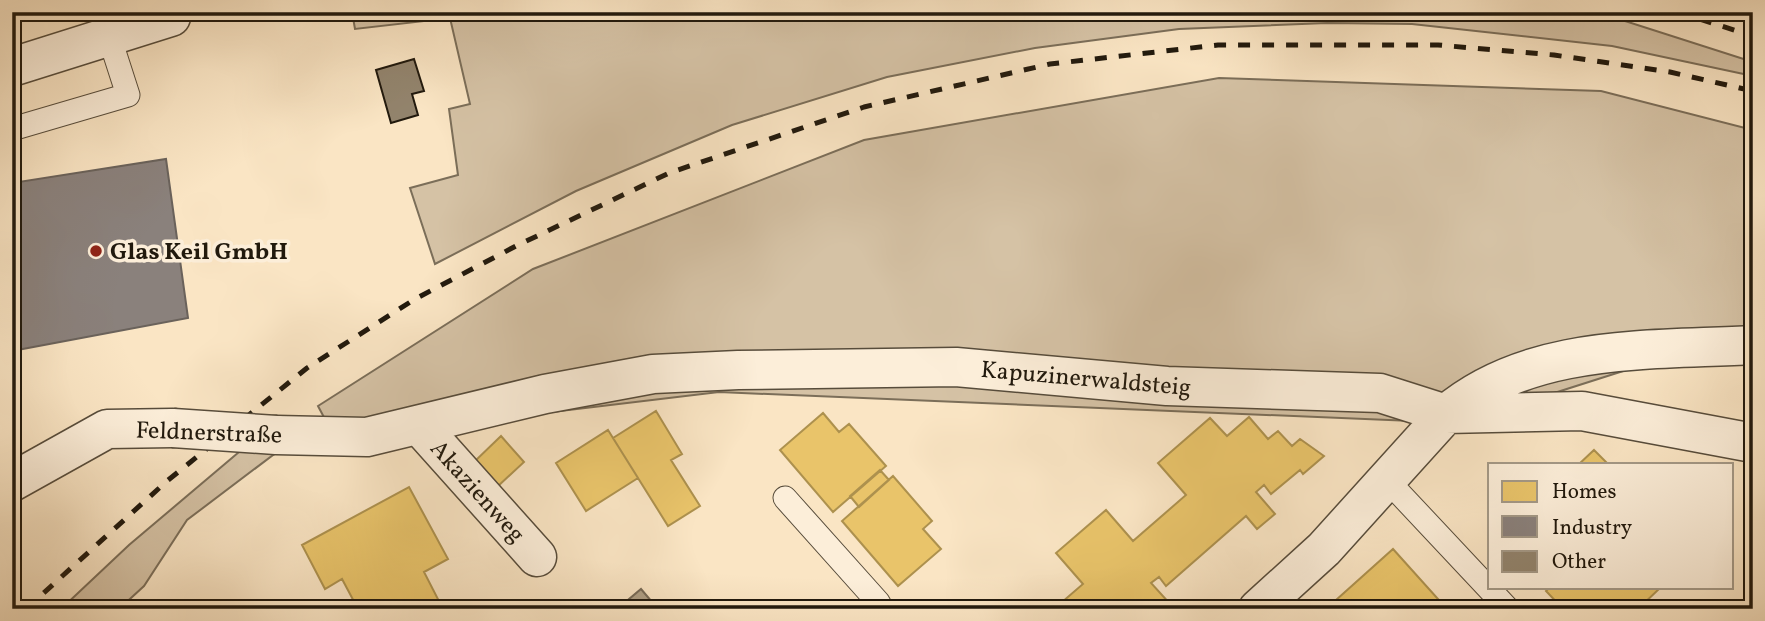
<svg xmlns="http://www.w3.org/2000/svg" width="1765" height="621" viewBox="0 0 1765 621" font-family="Vollkorn,serif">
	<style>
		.green { fill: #d5c2a5; stroke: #7b6e59; stroke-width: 2 }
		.water { fill: #b0a086; stroke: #776a56; stroke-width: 2 }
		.homes { fill: #e9c46a; stroke: #ad914e; stroke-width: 2 }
		.industry { fill: #8a817c; stroke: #6a625b; stroke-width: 2 }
		.building { fill: #92836c; stroke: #21190d; stroke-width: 2 }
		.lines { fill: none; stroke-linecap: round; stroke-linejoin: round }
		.lane-casing { stroke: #574c3b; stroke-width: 25 }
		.street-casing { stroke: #574c3b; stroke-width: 41 }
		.lane { stroke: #fceed9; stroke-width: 23 }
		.street { stroke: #fceed9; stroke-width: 38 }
		.rail { stroke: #21190d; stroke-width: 5; stroke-dasharray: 12 12; stroke-linecap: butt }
		.street-bridge-casing { stroke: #574c3b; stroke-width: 41; stroke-linecap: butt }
		.street-bridge { stroke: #fceed9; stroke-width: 38 }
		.poi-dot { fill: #8f2418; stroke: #fceed9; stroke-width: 2.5 }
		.labels { text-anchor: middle; stroke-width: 7; stroke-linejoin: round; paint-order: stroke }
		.poi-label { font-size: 24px; font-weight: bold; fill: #21190d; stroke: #fceed9; text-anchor: start }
		.street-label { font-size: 24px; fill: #21190d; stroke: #fceed9 }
	</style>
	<rect width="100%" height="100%" fill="#fae5c4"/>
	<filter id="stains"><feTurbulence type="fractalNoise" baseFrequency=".00286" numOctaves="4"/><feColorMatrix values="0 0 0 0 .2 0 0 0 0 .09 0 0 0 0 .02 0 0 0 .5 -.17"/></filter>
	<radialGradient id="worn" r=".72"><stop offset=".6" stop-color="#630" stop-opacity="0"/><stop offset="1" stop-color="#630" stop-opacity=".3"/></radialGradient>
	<path class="green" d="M 352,12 L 1597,12 L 1753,62 L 1753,76 L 1612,46 L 1412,24 L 1327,23 L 1179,29 L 1035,48 L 887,77 L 732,125 L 576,191 L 435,264 L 410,188 L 458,175 L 449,109 L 470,104 L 450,18 L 355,29 Z
		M 1219,78 L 1601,91 L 1753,130 L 1753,344 L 1664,358 L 1460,423 L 719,392 L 335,438 L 318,406 L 533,269 L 864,140 Z
		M 239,452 L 277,452 L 187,520 L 144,586 L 119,609 L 61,609 L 129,545 Z"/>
	<path class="water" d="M 641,589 L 658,609 L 625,609 L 622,605 Z"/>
	<path class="homes" d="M 656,411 L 682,454 L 671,460 L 700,506 L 668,526 L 613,438 Z
		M 823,413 L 839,432 L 849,424 L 886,466 L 833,512 L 780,450 Z
		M 1249,417 L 1268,439 L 1278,431 L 1292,446 L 1300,439 L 1324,456 L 1303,474 L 1300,470 L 1271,494 L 1264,485 L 1256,492 L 1275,514 L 1257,529 L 1246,516 L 1166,586 L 1159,577 L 1151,583 L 1171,605 L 1166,609 L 1054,609 L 1083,584 L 1056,553 L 1106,510 L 1133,541 L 1186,495 L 1158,463 L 1210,418 L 1227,436 Z
		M 608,430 L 638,478 L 586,511 L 556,463 Z
		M 501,436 L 524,462 L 497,487 L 474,462 Z
		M 1594,450 L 1609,465 L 1578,465 Z
		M 880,470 L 889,480 L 859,507 L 850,496 Z
		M 893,476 L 932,521 L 923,529 L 941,549 L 898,586 L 842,521 Z
		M 409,487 L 448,559 L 424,572 L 443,609 L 358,609 L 342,579 L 325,589 L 302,545 Z
		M 1393,549 L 1447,609 L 1326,609 Z
		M 1549,588 L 1660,588 L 1638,609 L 1563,609 L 1546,591 Z"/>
	<path class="industry" d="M 166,159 L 188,318 L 12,351 L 12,183 Z"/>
	<path class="building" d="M 414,59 L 424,91 L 412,94 L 418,115 L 391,123 L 376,70 Z"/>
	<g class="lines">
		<defs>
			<path id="lane" d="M 12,129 L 128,95 L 109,36
				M 1387,480 L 1508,609
				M 785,498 L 878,602 L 882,609"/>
			<path id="street" d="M 12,67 L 171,17
				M 419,425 L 537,557
				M 276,435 L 367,437 L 545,394 L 653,374 L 738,370 L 956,367 L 1167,386 L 1380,393 L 1446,414 L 1582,411 L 1753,443
				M 12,482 L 107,429 L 173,428
				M 1258,609 L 1324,549 L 1446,414 C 1530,343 1649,351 1753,345"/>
		</defs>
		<use href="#lane" class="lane-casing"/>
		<use href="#street" class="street-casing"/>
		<use href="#lane" class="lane"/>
		<use href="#street" class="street"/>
		<path class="rail" d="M 1677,12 L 1753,36
			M 12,14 L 19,12
			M 26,609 L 167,481 L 307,368 L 415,299 L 516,246 L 669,173 L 864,107 L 1050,64 L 1218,45 L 1438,45 L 1554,55 L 1670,72 L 1753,91"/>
		<defs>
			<path id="street-bridge" d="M 173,428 L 276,435"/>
		</defs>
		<use href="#street-bridge" class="street-bridge-casing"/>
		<use href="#street-bridge" class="street-bridge"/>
	</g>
	<circle class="poi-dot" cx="96" cy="251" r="7"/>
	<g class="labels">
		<g class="poi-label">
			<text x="110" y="259">Glas Keil GmbH</text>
		</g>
		<g class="street-label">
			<text transform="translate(1086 378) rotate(5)" y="8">Kapuzinerwaldsteig</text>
			<text transform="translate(209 432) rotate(2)" y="8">Feldnerstraße</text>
			<text transform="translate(478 491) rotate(48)" y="8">Akazienweg</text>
		</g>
	</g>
	<rect width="1765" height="621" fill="none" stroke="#fae5c4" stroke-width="42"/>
	<rect x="14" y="14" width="1737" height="593" fill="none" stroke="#21190d" stroke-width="3.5"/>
	<rect x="21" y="21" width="1723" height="579" fill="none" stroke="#21190d" stroke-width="2"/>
	<rect x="1488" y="463" width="245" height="126" fill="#fceed9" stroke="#a49987" stroke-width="2"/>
	<rect x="1502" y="481" width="35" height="21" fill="#e9c46a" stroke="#a49987" stroke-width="2"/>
	<text x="1552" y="498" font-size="21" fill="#21190d">Homes</text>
	<rect x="1502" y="516" width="35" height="21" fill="#8a817c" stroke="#a49987" stroke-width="2"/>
	<text x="1552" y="534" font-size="21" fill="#21190d">Industry</text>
	<rect x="1502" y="551" width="35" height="21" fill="#92836c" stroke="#a49987" stroke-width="2"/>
	<text x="1552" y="568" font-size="21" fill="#21190d">Other</text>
	<rect width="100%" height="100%" filter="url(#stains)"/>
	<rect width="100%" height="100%" fill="url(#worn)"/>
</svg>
